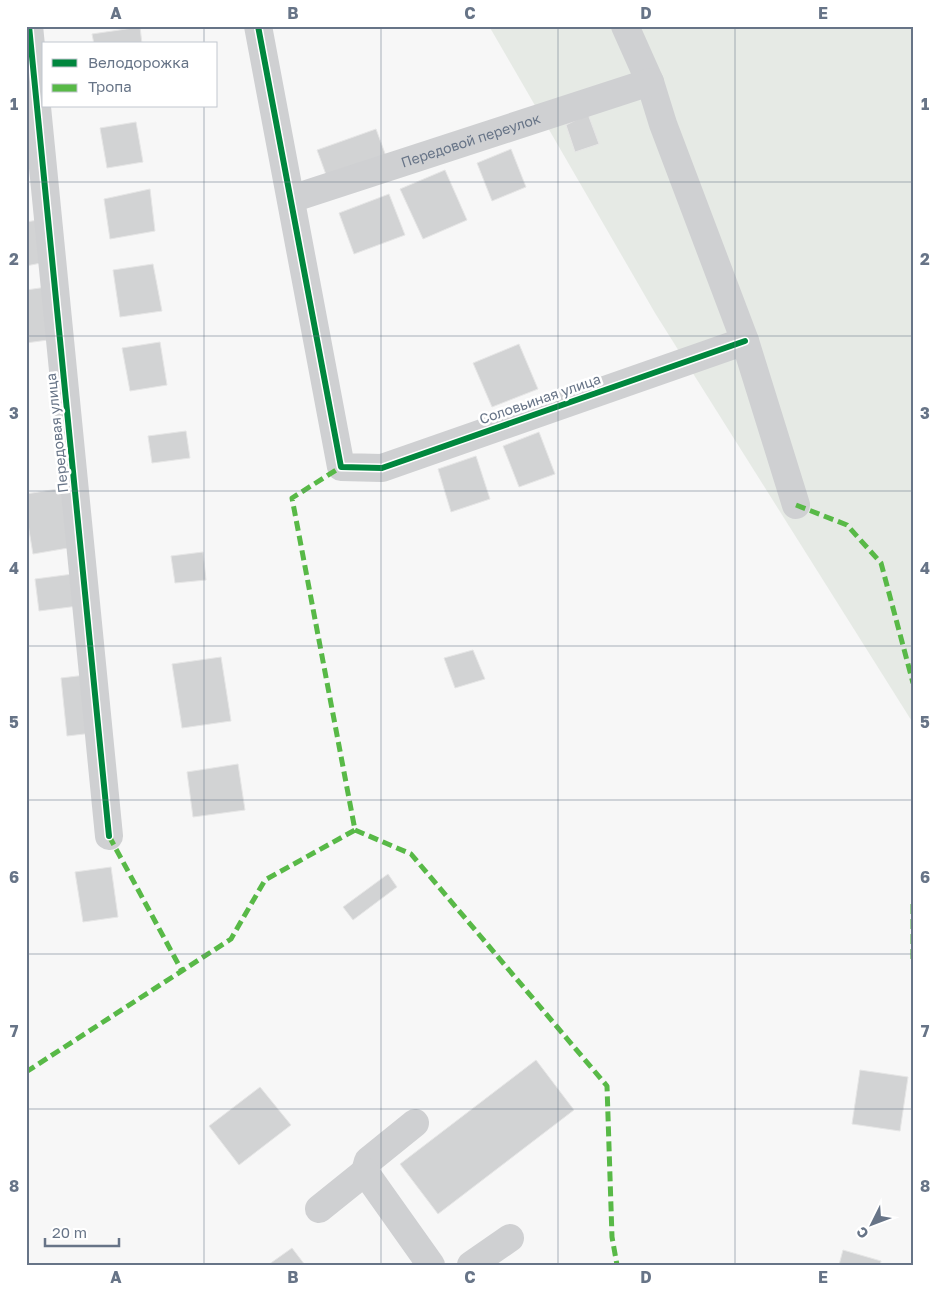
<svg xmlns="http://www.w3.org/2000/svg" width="939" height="1291" viewBox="0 0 939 1291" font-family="'Golos Text',sans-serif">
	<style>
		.green { fill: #e6eae5 }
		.building { fill: #d2d3d4; stroke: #e6e6e6 }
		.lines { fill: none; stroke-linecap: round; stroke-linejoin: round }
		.minor { stroke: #cfd0d2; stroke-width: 28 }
		.quiet { stroke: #58b947; stroke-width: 5; stroke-dasharray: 10 5; stroke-linecap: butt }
		.cycleway-casing { stroke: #fff; stroke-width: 9 }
		.cycleway { stroke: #00873e; stroke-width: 6 }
		.grid { fill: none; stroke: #677487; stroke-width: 1; stroke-opacity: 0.55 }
		.labels { text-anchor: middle; stroke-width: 5; stroke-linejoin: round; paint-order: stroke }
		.street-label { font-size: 14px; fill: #677487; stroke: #fff }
		.neatline { fill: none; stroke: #677487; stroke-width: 2 }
		.grid-label { font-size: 16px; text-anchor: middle; font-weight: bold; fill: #677487 }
	</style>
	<rect width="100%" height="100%" fill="#f7f7f7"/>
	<path class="green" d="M 489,26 L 913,26 L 913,723 L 655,313 Z"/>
	<path class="building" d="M 140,27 L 142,44 L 94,44 L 92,34 Z
		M 588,114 L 599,144 L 575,152 L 566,125 Z
		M 136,122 L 143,162 L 107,168 L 100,128 Z
		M 376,129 L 387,159 L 328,180 L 317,150 Z
		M 511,149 L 526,187 L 492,201 L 477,163 Z
		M 445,170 L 467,220 L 423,239 L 400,189 Z
		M 150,189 L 155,231 L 110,239 L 104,199 Z
		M 389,194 L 405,235 L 354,254 L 339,213 Z
		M 38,220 L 46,262 L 26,266 L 26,222 Z
		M 153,264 L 162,311 L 120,317 L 113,270 Z
		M 47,287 L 55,339 L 26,343 L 26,290 Z
		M 160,342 L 167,385 L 130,391 L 122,348 Z
		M 519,344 L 538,389 L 492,407 L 473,363 Z
		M 186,431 L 190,458 L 152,463 L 148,436 Z
		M 539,432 L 555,474 L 519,487 L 503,446 Z
		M 476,456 L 490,499 L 451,512 L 438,469 Z
		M 64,488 L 74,547 L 33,554 L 26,512 L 26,494 Z
		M 203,552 L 206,580 L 175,583 L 171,556 Z
		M 73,574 L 78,606 L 39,611 L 35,579 Z
		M 473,650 L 485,679 L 455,688 L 444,658 Z
		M 221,657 L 231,721 L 182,728 L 172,664 Z
		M 86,675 L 93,733 L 67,736 L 61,678 Z
		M 238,764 L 245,810 L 193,817 L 187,772 Z
		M 111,867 L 118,917 L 83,922 L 75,872 Z
		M 388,874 L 397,887 L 353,920 L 343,907 Z
		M 536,1060 L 574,1110 L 438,1214 L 400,1164 Z
		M 860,1070 L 908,1077 L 900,1131 L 852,1124 Z
		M 260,1087 L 291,1125 L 239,1165 L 209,1126 Z
		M 292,1248 L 305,1265 L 268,1265 Z
		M 843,1250 L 881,1261 L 880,1265 L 839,1265 Z"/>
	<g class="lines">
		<g class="minor">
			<path d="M 29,26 L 109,836"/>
			<path d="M 258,26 L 341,467 L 382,468 L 745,341"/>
			<path d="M 625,26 L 650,82 L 663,124 L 745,341 L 796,505"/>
			<path id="s1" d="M 291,199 L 650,82"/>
			<path d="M 365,1172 L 368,1161 L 415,1123"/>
			<path d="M 319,1209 L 365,1172 L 431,1265"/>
			<path d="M 471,1265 L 510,1238"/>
		</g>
		<path class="quiet" d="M 796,505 L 847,525 L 881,563 L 913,683
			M 355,830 L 411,854 L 607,1086 L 612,1237 L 617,1265
			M 109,836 L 182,971
			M 913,904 L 913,960
			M 26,1072 L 231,939 L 265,880 L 355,830 L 292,498 L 341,467"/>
		<defs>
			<path id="cycleway" d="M 29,26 L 109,836
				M 258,26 L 341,467 L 382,468 L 745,341"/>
		</defs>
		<use href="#cycleway" class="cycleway-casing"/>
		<use href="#cycleway" class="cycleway"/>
	</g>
	<path class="grid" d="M 204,26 L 204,44M 381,26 L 381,1265M 558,26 L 558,1265M 735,26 L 735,1265M 204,106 L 204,1265M 26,182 L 913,182M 26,336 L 913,336M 26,491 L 913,491M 26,646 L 913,646M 26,800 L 913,800M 26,954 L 913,954M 26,1109 L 913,1109"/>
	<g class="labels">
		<g class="street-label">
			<text dy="5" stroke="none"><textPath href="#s1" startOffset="189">Передовой переулок</textPath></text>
			<text transform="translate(540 399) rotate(-19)" y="5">Соловьиная улица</text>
			<text transform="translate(57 433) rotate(-96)" y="5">Передовая улица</text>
		</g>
	</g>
	<rect width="939" height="1291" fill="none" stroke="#ffffff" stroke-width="55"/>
	<rect x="42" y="42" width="175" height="65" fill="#ffffff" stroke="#c2c7cf"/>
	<rect x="52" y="59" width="25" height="8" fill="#00873e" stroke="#c2c7cf"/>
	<text x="88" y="68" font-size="15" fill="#677487">Велодорожка</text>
	<rect x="52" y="84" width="25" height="8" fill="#58b947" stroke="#c2c7cf"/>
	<text x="88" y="92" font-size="15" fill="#677487">Тропа</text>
	<g transform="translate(872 1224) rotate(228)" stroke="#ffffff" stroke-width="4" paint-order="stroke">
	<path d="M0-4L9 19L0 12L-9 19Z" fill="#677487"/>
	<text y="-8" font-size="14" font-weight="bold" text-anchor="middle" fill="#677487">С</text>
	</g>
	<path d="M45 1238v8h74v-8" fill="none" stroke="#677487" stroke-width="2.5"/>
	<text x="52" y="1238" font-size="15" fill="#677487" stroke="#ffffff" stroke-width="4" paint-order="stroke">20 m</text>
	<rect x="28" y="28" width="884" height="1236" class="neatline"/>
	<g class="grid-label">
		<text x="116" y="19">A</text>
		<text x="293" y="19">B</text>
		<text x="470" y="19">C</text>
		<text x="646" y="19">D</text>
		<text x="823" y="19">E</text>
		<text x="14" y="110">1</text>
		<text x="925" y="110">1</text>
		<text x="14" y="265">2</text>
		<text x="925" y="265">2</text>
		<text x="14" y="419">3</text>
		<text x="925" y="419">3</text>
		<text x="14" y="574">4</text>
		<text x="925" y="574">4</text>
		<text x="14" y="728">5</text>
		<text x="925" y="728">5</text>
		<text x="14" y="883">6</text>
		<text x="925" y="883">6</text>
		<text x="14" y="1037">7</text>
		<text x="925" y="1037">7</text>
		<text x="14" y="1192">8</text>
		<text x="925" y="1192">8</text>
		<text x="116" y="1283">A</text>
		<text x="293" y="1283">B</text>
		<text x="470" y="1283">C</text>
		<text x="646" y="1283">D</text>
		<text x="823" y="1283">E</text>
	</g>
</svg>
